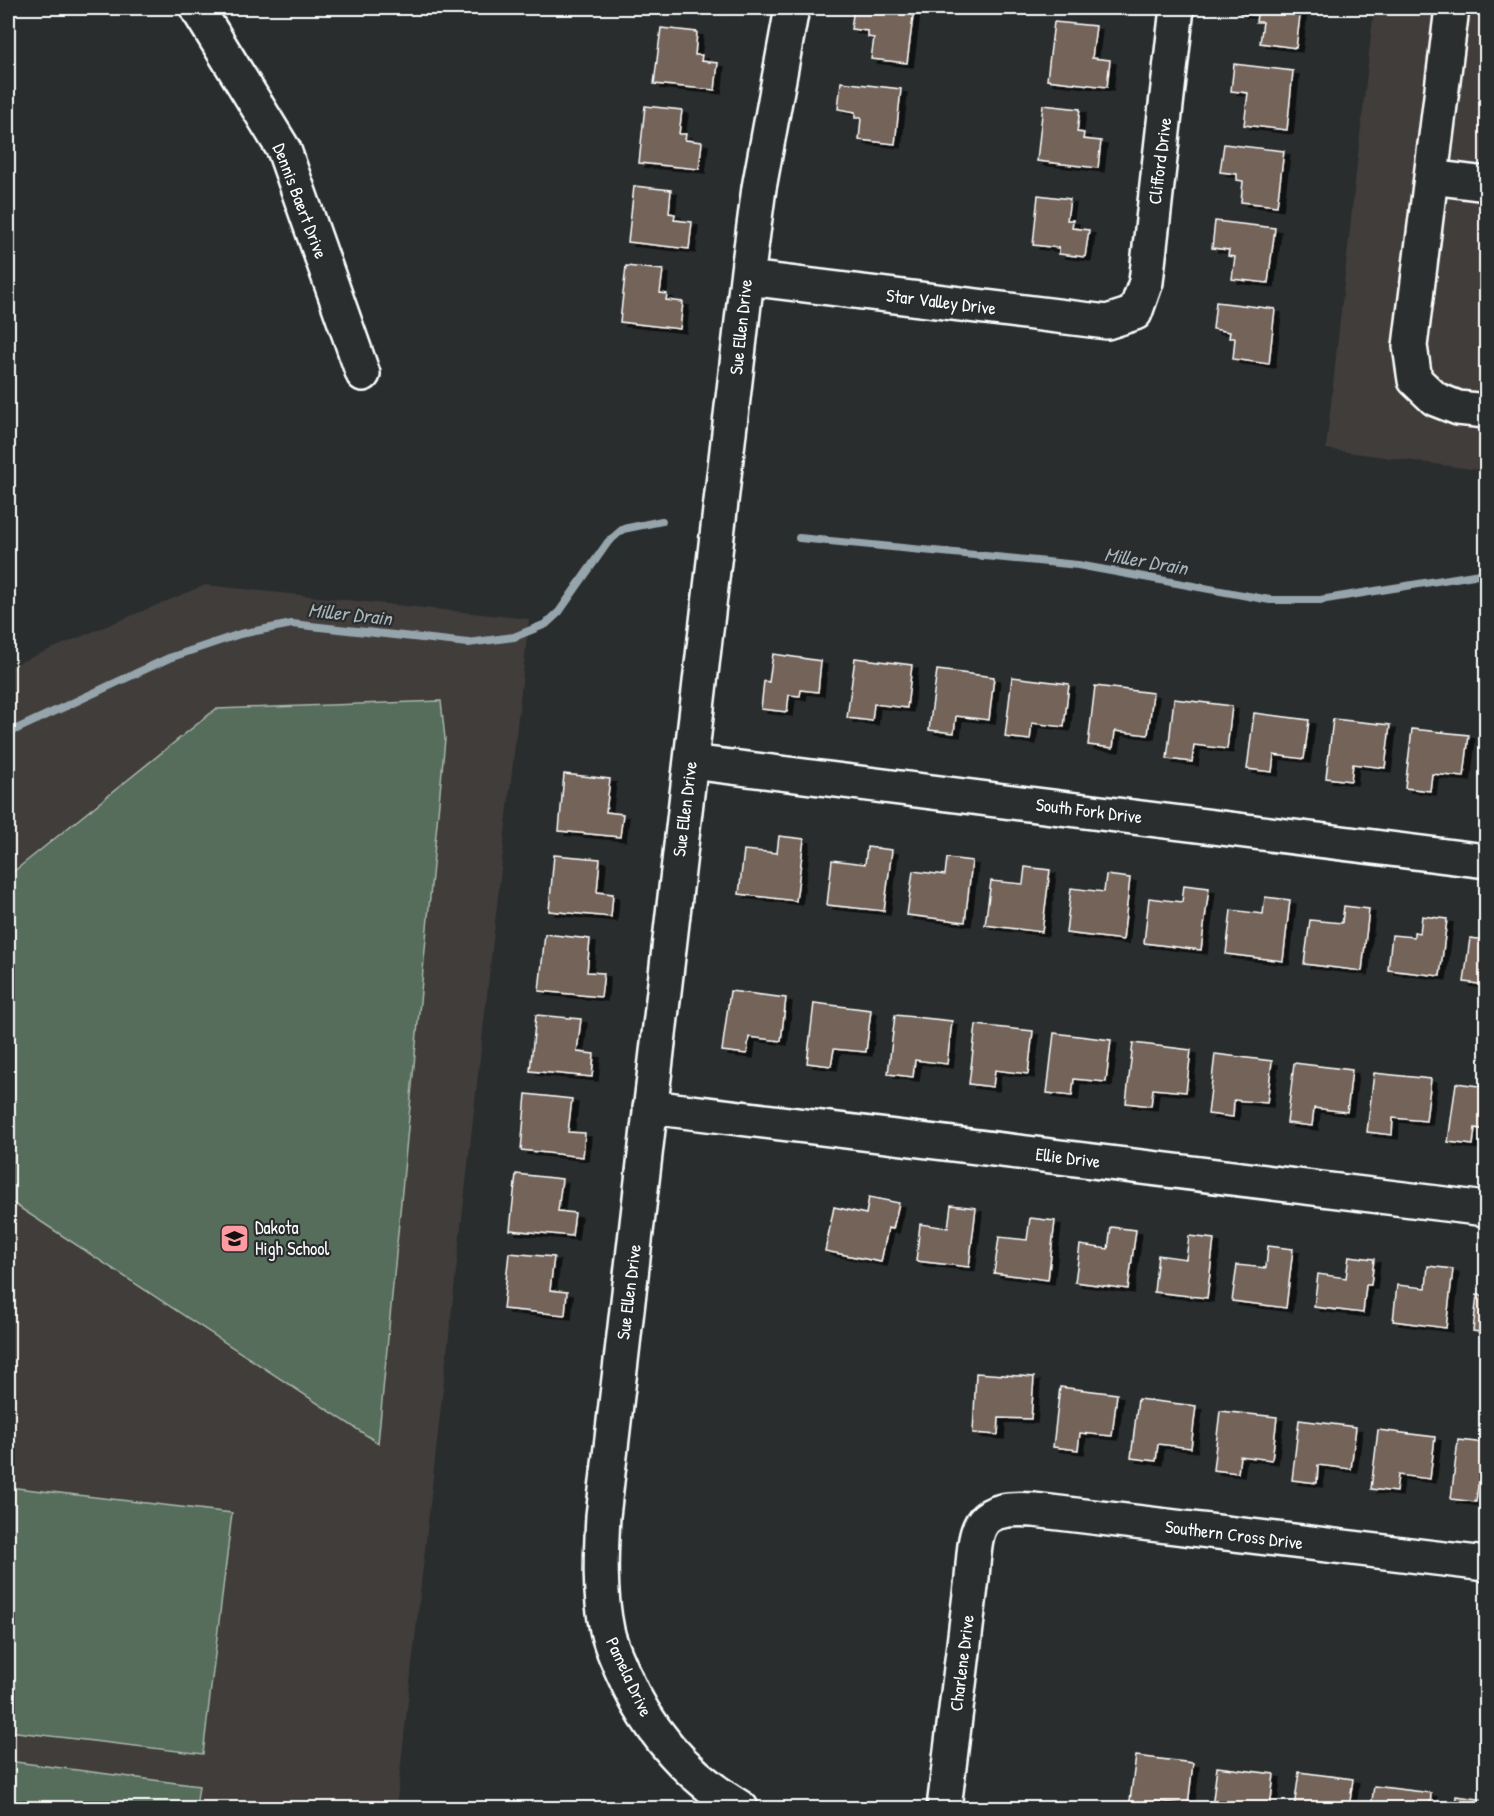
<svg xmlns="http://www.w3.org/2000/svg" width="1494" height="1816" viewBox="0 0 1494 1816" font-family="'Patrick Hand',sans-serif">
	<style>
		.built { fill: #403e3b }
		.green { fill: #556d5a; stroke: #aab6ac; stroke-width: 1.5 }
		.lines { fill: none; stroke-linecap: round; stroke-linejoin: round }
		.stream { stroke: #96a4ac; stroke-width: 8 }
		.building { fill: #736459; stroke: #fff; stroke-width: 1.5; filter: url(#shadow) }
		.minor-casing { stroke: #fff; stroke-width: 38 }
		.minor { stroke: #2a2d2e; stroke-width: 33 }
		.labels { text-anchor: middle; stroke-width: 4.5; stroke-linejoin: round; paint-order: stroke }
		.street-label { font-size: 18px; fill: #fff; stroke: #2a2d2e }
		.poi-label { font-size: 18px; fill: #fff; stroke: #2a2d2e; text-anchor: start }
		.water-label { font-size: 20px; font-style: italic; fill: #a8b4ba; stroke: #2a2d2e }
	</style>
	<defs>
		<filter id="shadow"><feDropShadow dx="6" dy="4" stdDeviation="0" flood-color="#0009"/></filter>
	</defs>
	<rect width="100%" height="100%" fill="#2a2d2e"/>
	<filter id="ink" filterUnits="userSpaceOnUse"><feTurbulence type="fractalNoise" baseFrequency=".0167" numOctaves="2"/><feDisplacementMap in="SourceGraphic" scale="12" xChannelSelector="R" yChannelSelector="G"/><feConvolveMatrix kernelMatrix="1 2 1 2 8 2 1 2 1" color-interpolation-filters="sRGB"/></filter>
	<g filter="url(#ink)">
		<path class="built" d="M 1374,8 L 1486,8 L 1486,471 L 1326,449 Z
			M 205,585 L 529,619 L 396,1808 L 8,1808 L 8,667 Z"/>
		<path class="green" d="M 441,701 L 445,739 L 378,1443 L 8,1200 L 8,876 L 216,709 Z
			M 8,1487 L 232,1513 L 203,1754 L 8,1731 Z
			M 8,1761 L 199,1786 L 196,1808 L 8,1808 Z"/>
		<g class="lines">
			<path class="stream" d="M 799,538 L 1078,565 L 1270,600 L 1320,600 L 1486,573
				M 8,733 L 169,658 L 240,634 L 292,624 L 468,643 L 514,637 L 546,624 L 559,612 L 608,542 L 623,529 L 662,521"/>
		</g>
		<path class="building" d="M 696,8 L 729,8 L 729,11 Z
			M 854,8 L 914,9 L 907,63 L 871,59 L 874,38 L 868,37 L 868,31 L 851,29 Z
			M 1089,8 L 1116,8 L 1116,10 Z
			M 1240,8 L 1301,8 L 1296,48 L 1260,43 L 1263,22 L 1256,22 L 1257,15 L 1240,13 Z
			M 1054,22 L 1096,26 L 1092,58 L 1110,60 L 1107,87 L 1047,80 Z
			M 661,28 L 697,32 L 695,55 L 702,55 L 701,61 L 718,63 L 715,90 L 654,84 Z
			M 1234,64 L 1293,71 L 1287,130 L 1244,125 L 1248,93 L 1231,91 Z
			M 841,82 L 901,89 L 895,144 L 859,140 L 861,118 L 855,118 L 855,112 L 838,109 Z
			M 1043,105 L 1080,109 L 1077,132 L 1084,133 L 1083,139 L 1101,141 L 1098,168 L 1037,161 Z
			M 645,106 L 682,110 L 679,134 L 686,134 L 685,140 L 702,142 L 699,169 L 639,163 Z
			M 1224,144 L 1284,151 L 1277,206 L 1241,202 L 1243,181 L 1237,180 L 1237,174 L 1220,172 Z
			M 634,186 L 671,190 L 669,213 L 675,214 L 674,220 L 692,222 L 689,249 L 628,242 Z
			M 1038,195 L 1070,199 L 1067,220 L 1073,220 L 1072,228 L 1089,230 L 1085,257 L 1059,254 L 1059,248 L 1033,245 Z
			M 1215,221 L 1275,228 L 1268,283 L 1232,279 L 1235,257 L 1228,256 L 1229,250 L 1212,248 Z
			M 626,266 L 663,270 L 660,293 L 667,294 L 666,300 L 683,302 L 680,329 L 620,322 Z
			M 1216,302 L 1275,309 L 1269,364 L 1233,359 L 1235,338 L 1229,338 L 1230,332 L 1213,329 Z
			M 773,654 L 821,661 L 818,692 L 801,690 L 800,696 L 789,695 L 787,712 L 761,709 L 764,681 L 769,682 Z
			M 855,658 L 912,665 L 907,708 L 874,704 L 872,721 L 847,718 Z
			M 937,670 L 994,677 L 989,720 L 956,716 L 954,733 L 929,730 Z
			M 1012,677 L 1069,684 L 1064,727 L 1032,723 L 1030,740 L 1005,737 Z
			M 1095,686 L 1153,693 L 1148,735 L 1115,731 L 1113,748 L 1088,745 Z
			M 1174,699 L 1232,706 L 1227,749 L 1194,745 L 1192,762 L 1167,759 Z
			M 1254,713 L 1309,720 L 1304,759 L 1274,755 L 1272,772 L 1247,769 Z
			M 1333,719 L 1390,725 L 1385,768 L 1353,764 L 1351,781 L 1326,778 Z
			M 1412,729 L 1469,735 L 1464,777 L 1432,774 L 1430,791 L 1405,788 Z
			M 564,774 L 610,779 L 606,812 L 623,814 L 620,837 L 559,831 Z
			M 779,836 L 804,839 L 796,901 L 739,894 L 744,850 L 777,853 Z
			M 867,847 L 892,850 L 884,911 L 827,905 L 832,860 L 865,864 Z
			M 554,855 L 600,859 L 597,892 L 613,894 L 611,917 L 549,911 Z
			M 947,858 L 972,861 L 965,922 L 907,915 L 913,871 L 945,875 Z
			M 1025,867 L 1050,870 L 1042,932 L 985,925 L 991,881 L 1023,884 Z
			M 1106,875 L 1130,878 L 1123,940 L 1066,933 L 1071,888 L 1104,892 Z
			M 1184,885 L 1209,888 L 1201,950 L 1144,943 L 1149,898 L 1182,902 Z
			M 1265,897 L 1290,900 L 1283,961 L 1226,954 L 1231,910 L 1263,914 Z
			M 1344,906 L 1369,909 L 1362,971 L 1304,964 L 1310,920 L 1342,923 Z
			M 1422,916 L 1447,919 L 1440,976 L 1388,970 L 1392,935 L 1414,937 L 1414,932 L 1420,933 Z
			M 545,934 L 590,939 L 587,972 L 604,973 L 601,997 L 539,991 Z
			M 1470,938 L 1486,940 L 1486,985 L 1464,982 Z
			M 730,991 L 786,998 L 781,1041 L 749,1037 L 747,1054 L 722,1051 Z
			M 814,1003 L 871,1010 L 866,1052 L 834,1049 L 831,1066 L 807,1063 Z
			M 536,1015 L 581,1019 L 577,1052 L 594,1054 L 592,1077 L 530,1071 Z
			M 895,1015 L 952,1021 L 947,1064 L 915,1060 L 913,1077 L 888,1074 Z
			M 976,1025 L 1033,1031 L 1028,1074 L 995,1070 L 993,1087 L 969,1084 Z
			M 1054,1033 L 1111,1040 L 1106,1082 L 1074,1079 L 1072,1096 L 1047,1093 Z
			M 1133,1043 L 1191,1050 L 1186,1092 L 1153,1089 L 1151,1106 L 1126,1103 Z
			M 1215,1054 L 1272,1061 L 1267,1103 L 1234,1100 L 1233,1117 L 1208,1114 Z
			M 1294,1063 L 1352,1070 L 1347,1112 L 1314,1108 L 1312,1126 L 1287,1123 Z
			M 1374,1073 L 1431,1079 L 1426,1121 L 1393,1118 L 1392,1135 L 1367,1132 Z
			M 1456,1083 L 1486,1087 L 1486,1130 L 1475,1128 L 1473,1145 L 1448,1142 Z
			M 526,1094 L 572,1099 L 568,1132 L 585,1133 L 583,1157 L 521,1150 Z
			M 516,1174 L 562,1179 L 558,1211 L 575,1213 L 572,1236 L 510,1230 Z
			M 869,1197 L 899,1203 L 893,1229 L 888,1228 L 881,1262 L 825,1251 L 834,1207 L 866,1214 Z
			M 951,1205 L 976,1208 L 969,1267 L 916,1261 L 920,1224 L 948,1228 Z
			M 1030,1218 L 1055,1221 L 1048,1280 L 994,1273 L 999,1237 L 1027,1240 Z
			M 1111,1227 L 1136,1230 L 1128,1289 L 1075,1282 L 1080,1245 L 1108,1249 Z
			M 1189,1236 L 1214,1239 L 1207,1298 L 1154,1292 L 1158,1255 L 1186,1259 Z
			M 1268,1246 L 1293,1249 L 1286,1308 L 1232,1301 L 1237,1265 L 1266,1268 Z
			M 509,1253 L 554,1257 L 550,1290 L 567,1292 L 565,1315 L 503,1309 Z
			M 1349,1256 L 1374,1259 L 1371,1285 L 1366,1285 L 1363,1313 L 1314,1307 L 1318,1274 L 1346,1278 Z
			M 1428,1266 L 1453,1269 L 1446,1328 L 1393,1321 L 1397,1285 L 1426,1288 Z
			M 1477,1295 L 1486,1296 L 1486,1333 L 1473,1331 Z
			M 976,1373 L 1034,1377 L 1031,1419 L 999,1418 L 998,1435 L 973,1433 Z
			M 1060,1387 L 1117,1394 L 1112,1436 L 1080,1433 L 1078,1450 L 1053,1447 Z
			M 1138,1399 L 1196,1406 L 1191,1448 L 1158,1444 L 1156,1461 L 1131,1458 Z
			M 1220,1411 L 1277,1417 L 1272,1460 L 1240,1456 L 1238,1473 L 1213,1470 Z
			M 1299,1420 L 1356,1427 L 1351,1469 L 1318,1465 L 1317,1483 L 1292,1480 Z
			M 1378,1430 L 1435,1437 L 1430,1479 L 1398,1475 L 1396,1492 L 1371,1489 Z
			M 1458,1440 L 1486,1443 L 1486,1486 L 1478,1485 L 1476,1502 L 1451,1499 Z
			M 1136,1756 L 1193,1763 L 1188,1805 L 1155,1801 L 1155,1808 L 1129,1808 Z
			M 1217,1767 L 1274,1774 L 1270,1808 L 1212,1808 Z
			M 1299,1772 L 1353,1779 L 1349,1808 L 1294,1808 Z
			M 1374,1786 L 1431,1793 L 1430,1808 L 1371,1808 Z
			M 1456,1796 L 1486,1800 L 1486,1808 L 1455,1808 Z"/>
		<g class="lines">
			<defs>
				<path id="minor" d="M 197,8 L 284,150 L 363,374
					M 1452,8 L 1410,346 L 1415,380 L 1435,399 L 1458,408 L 1486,411
					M 1431,177 L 1486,184
					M 747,278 L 1107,322 L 1135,313 L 1146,282 L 1177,8
					M 691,762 L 1486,861
					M 650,1107 L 1486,1209
					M 741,1808 C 687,1776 648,1731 623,1673 C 617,1659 610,1645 607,1630 C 599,1592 601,1554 603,1516 L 747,278 L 759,188 L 792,8
					M 944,1808 L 972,1578 C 976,1525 975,1506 1034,1510 L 1486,1564"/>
			</defs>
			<use href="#minor" class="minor-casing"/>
			<use href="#minor" class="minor"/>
		</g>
	</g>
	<defs>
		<symbol id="school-square" viewBox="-11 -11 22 22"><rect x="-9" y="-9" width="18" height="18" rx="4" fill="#ff9aa2" stroke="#2a2d2e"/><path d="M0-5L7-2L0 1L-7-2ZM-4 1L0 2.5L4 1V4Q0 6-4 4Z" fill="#111"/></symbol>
	</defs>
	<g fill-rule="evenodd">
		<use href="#school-square" x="218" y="1222" width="33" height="33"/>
	</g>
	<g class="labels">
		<g class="street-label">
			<text transform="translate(1160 161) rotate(-83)" y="6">Clifford Drive</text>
			<text transform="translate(300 201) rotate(69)" y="6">Dennis Baert Drive</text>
			<text transform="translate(941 302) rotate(7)" y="6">Star Valley Drive</text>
			<text transform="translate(741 327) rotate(-84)" y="6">Sue Ellen Drive</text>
			<text transform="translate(685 809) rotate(-83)" y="6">Sue Ellen Drive</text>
			<text transform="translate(1089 811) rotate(7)" y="6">South Fork Drive</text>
			<text transform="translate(1068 1158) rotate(7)" y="6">Ellie Drive</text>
			<text transform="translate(629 1292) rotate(-83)" y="6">Sue Ellen Drive</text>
			<text transform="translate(1234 1535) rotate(7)" y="6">Southern Cross Drive</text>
			<text transform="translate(962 1663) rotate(-83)" y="6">Charlene Drive</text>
			<text transform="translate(629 1677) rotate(65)" y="6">Pamela Drive</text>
		</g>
		<g class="poi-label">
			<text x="255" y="1234">Dakota<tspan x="255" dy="21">High School</tspan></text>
		</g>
		<g class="water-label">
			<text transform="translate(1146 561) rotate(10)" y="7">Miller Drain</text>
			<text transform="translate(350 614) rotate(6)" y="7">Miller Drain</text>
		</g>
	</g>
	<rect width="1494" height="1816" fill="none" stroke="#2a2d2e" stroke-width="30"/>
	<rect x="15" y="15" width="1464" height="1786" fill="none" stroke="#fff" stroke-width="2" filter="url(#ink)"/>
</svg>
